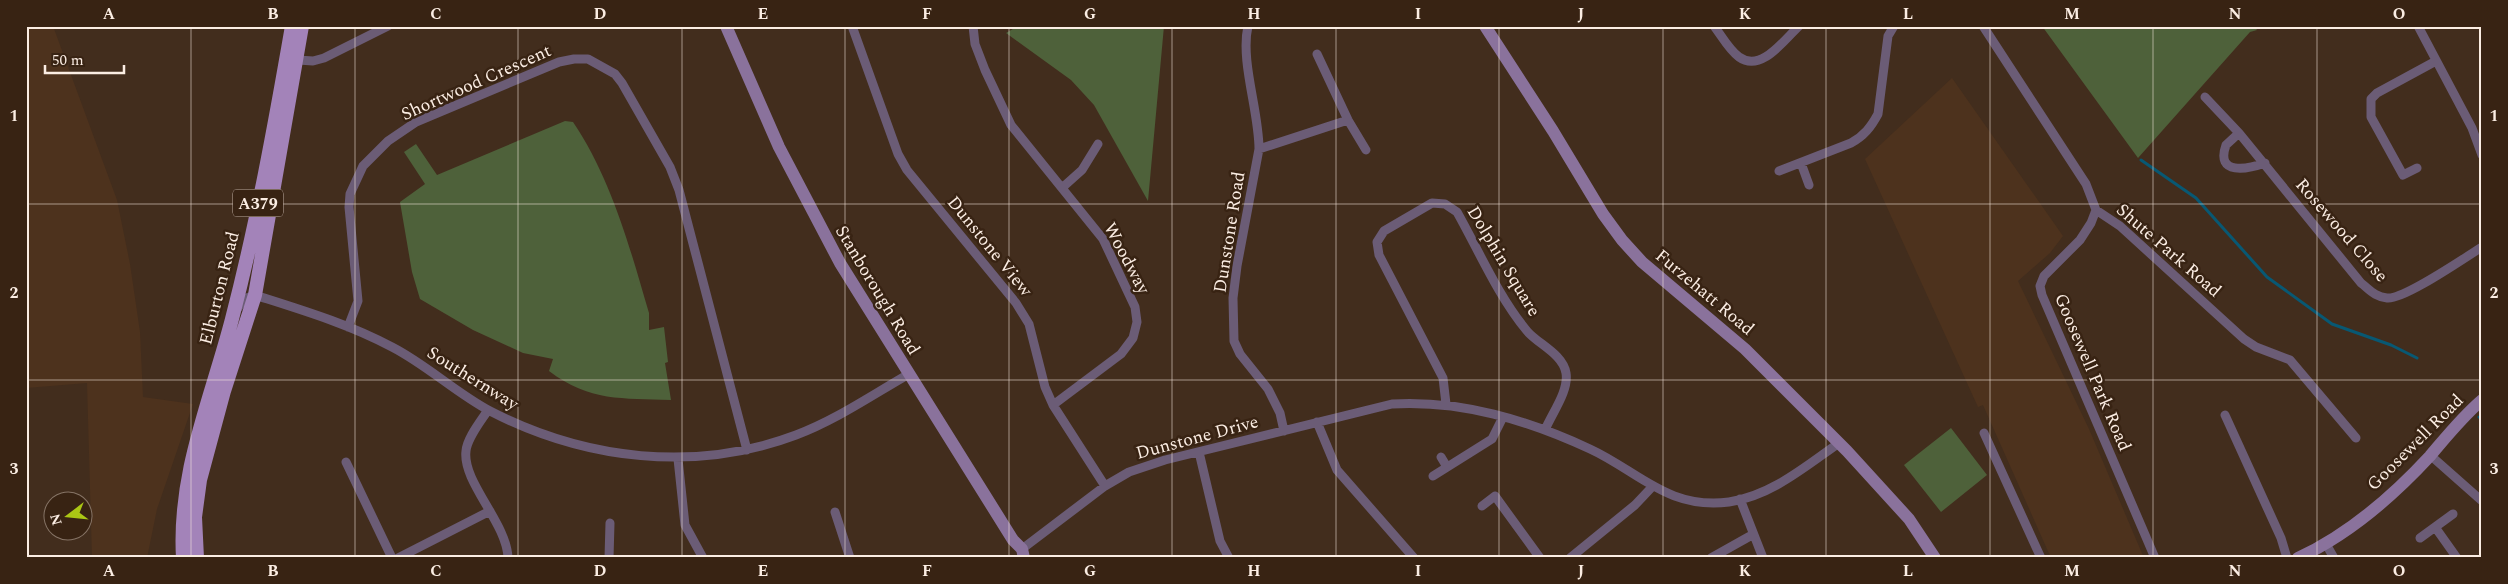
<svg xmlns="http://www.w3.org/2000/svg" width="2508" height="584" viewBox="0 0 2508 584" font-family="Spectral,serif">
	<style>
		.built { fill: #4d321d }
		.green { fill: #4e613a }
		.lines { fill: none; stroke-linecap: round; stroke-linejoin: round }
		.stream { stroke: #085873; stroke-width: 3 }
		.street { stroke: #6b5c76; stroke-width: 9 }
		.secondary { stroke: #8a729c; stroke-width: 12 }
		.primary { stroke: #a383b9; stroke-width: 14 }
		.grid { fill: none; stroke: #fbede3; stroke-width: 1; stroke-opacity: 0.55 }
		.labels { text-anchor: middle; stroke-width: 5; stroke-linejoin: round; paint-order: stroke }
		.shield { fill: #382313; stroke: #c0b0a5; stroke-width: 1 }
		.shield-label { font-size: 16px; font-weight: bold; fill: #fbede3 }
		.street-label { font-size: 18px; fill: #fbede3; stroke: #382313 }
		.neatline { fill: none; stroke: #fbede3; stroke-width: 2 }
		.grid-label { font-size: 16px; text-anchor: middle; font-weight: bold; fill: #fbede3 }
	</style>
	<rect width="100%" height="100%" fill="#422d1d"/>
	<path class="built" d="M 26,26 L 53,26 L 117,200 L 130,264 L 140,332 L 143,397 L 193,404 L 157,509 L 147,558 L 92,558 L 87,383 L 26,388 Z
		M 1952,78 L 2063,236 L 2050,253 L 2018,281 L 2089,429 L 2144,558 L 2051,558 L 1983,405 L 1978,407 L 1865,159 Z"/>
	<path class="green" d="M 1018,26 L 1164,26 L 1148,201 L 1094,105 L 1071,80 L 1006,33 Z
		M 2042,26 L 2254,26 L 2257,30 L 2250,32 L 2138,158 Z
		M 565,121 L 573,122 C 611,178 630,248 649,313 L 649,330 L 664,327 L 668,362 L 665,363 L 671,400 C 622,398 590,402 549,371 L 553,359 L 523,353 L 473,330 L 420,299 L 412,272 L 400,202 L 425,184 L 404,152 L 416,144 L 437,175 Z
		M 1951,428 L 1987,475 L 1941,512 L 1904,465 Z"/>
	<g class="lines">
		<path class="stream" d="M 2141,160 L 2196,198 L 2267,277 L 2332,324 L 2391,345 L 2417,358
			M 2479,417 L 2482,420"/>
		<path class="street" d="M 852,26 L 898,154 L 907,170 L 1016,303 L 1029,324 L 1045,387 L 1053,405 L 1105,486
			M 973,26 L 975,44 L 985,70 L 1011,125 L 1103,239 L 1135,307 L 1137,322 L 1133,338 L 1121,354 L 1053,405
			M 1248,26 C 1240,61 1259,111 1259,149 L 1237,266 L 1233,298 L 1234,341 L 1240,354 L 1268,389 L 1280,413 L 1284,431
			M 1714,26 C 1721,35 1729,50 1739,57 C 1761,73 1784,40 1799,26
			M 1983,26 L 2086,184 L 2096,210 L 2120,226 L 2244,339 L 2256,347 L 2290,360 L 2356,438
			M 2418,26 L 2472,128 L 2482,155
			M 1317,54 L 1348,120 L 1366,150
			M 298,60 L 313,61 L 324,58 L 388,26
			M 2205,97 L 2239,133
			M 1259,149 L 1348,120
			M 1801,163 L 1809,185
			M 2265,163 C 2248,169 2215,176 2226,145 L 2239,133 L 2361,283 C 2370,290 2375,297 2387,298 C 2404,300 2464,258 2482,247
			M 2417,168 L 2403,175 L 2371,117 L 2371,99 L 2377,93 L 2436,61
			M 1779,171 L 1851,143 C 1864,136 1871,127 1878,114 L 1888,36 L 1894,26
			M 1063,187 L 1082,170 L 1098,144
			M 2096,210 L 2091,223 L 2080,240 L 2044,276 L 2040,286 L 2042,295 L 2155,558
			M 238,308 L 244,299 L 255,295 C 302,310 349,324 392,347 C 427,365 456,393 490,411 C 585,460 695,473 796,435 C 836,420 872,395 909,374
			M 348,327 L 358,301 L 349,207 L 350,194 L 363,166 L 388,141 L 416,122 L 559,62 L 574,59 L 588,59 L 615,74 L 622,83 L 670,167 L 679,190 L 747,450
			M 1446,404 L 1443,378 L 1379,255 L 1377,242 L 1384,231 L 1432,203 L 1445,204 L 1457,212 C 1479,251 1498,296 1527,331 C 1538,344 1563,354 1566,373 C 1569,391 1552,413 1545,430
			M 488,410 C 481,421 467,438 466,451 C 462,482 507,523 508,558
			M 2225,415 L 2281,538 L 2287,558
			M 1317,422 L 1337,470 L 1414,558
			M 1984,433 L 2041,558
			M 1199,452 L 1220,541 L 1229,558
			M 2430,455 L 2482,501
			M 1441,457 L 1447,467
			M 678,459 L 685,525 L 703,558
			M 346,462 L 392,558
			M 1433,476 L 1492,439 L 1503,417
			M 1740,499 L 1763,558
			M 1482,506 L 1495,496 L 1540,558
			M 835,512 L 850,558
			M 2435,527 L 2457,558
			M 2420,538 L 2453,514
			M 2326,544 L 2334,558
			M 1022,549 L 1105,486 L 1129,472 L 1165,460 L 1392,404 C 1462,400 1527,420 1590,449 C 1638,471 1668,510 1729,502 C 1771,496 1806,466 1839,443
			M 398,558 L 490,511
			M 609,558 L 610,523
			M 1570,558 L 1635,505 L 1652,487
			M 1711,558 L 1752,535"/>
		<path class="secondary" d="M 726,26 L 779,147 L 840,263 L 1013,540 L 1022,549 L 1024,558
			M 1485,26 L 1553,131 L 1603,214 L 1622,240 L 1642,262 L 1745,349 L 1847,451 L 1909,519 L 1935,558
			M 2298,558 C 2348,535 2393,496 2430,456 C 2447,436 2462,417 2482,400"/>
		<path class="primary" d="M 183,558 C 178,472 211,400 232,319 C 257,223 275,124 292,26
			M 197,558 L 195,517 L 200,480 L 224,391 L 255,295 L 302,26"/>
	</g>
	<path class="grid" d="M 191,26 L 191,558M 355,26 L 355,558M 518,26 L 518,558M 682,26 L 682,558M 845,26 L 845,558M 1009,26 L 1009,558M 1172,26 L 1172,558M 1336,26 L 1336,558M 1499,26 L 1499,558M 1663,26 L 1663,558M 1826,26 L 1826,558M 1990,26 L 1990,558M 2153,26 L 2153,558M 2317,26 L 2317,558M 26,204 L 2482,204M 26,380 L 2482,380"/>
	<g class="labels">
		<rect class="shield" x="233" y="189.5" width="50" height="27" rx="4"/>
		<g class="shield-label">
			<text x="258" y="209">A379</text>
		</g>
		<g class="street-label">
			<text transform="translate(476 82) rotate(-24)" y="6">Shortwood Crescent</text>
			<text transform="translate(2342 230) rotate(49)" y="6">Rosewood Close</text>
			<text transform="translate(1229 232) rotate(-81)" y="6">Dunstone Road</text>
			<text transform="translate(990 246) rotate(51)" y="6">Dunstone View</text>
			<text transform="translate(2169 250) rotate(41)" y="6">Shute Park Road</text>
			<text transform="translate(1127 258) rotate(62)" y="6">Woodway</text>
			<text transform="translate(1504 261) rotate(59)" y="6">Dolphin Square</text>
			<text transform="translate(219 288) rotate(-76)" y="6">Elburton Road</text>
			<text transform="translate(878 290) rotate(59)" y="6">Stanborough Road</text>
			<text transform="translate(1705 292) rotate(40)" y="6">Furzehatt Road</text>
			<text transform="translate(2093 372) rotate(67)" y="6">Goosewell Park Road</text>
			<text transform="translate(473 378) rotate(32)" y="6">Southernway</text>
			<text transform="translate(1197 437) rotate(-15)" y="6">Dunstone Drive</text>
			<text transform="translate(2415 442) rotate(-45)" y="6">Goosewell Road</text>
		</g>
	</g>
	<rect width="2508" height="584" fill="none" stroke="#382313" stroke-width="55"/>
	<g transform="translate(68 516) rotate(254)"><circle r="24" fill="#382313" stroke="#867466"/>
	<path d="M0-4L9 19L0 12L-9 19Z" fill="#abc615"/>
	<text y="-8" font-size="14" font-weight="bold" text-anchor="middle" fill="#fbede3">N</text>
	</g>
	<path d="M45 65v8h79v-8" fill="none" stroke="#fbede3" stroke-width="2.5"/>
	<text x="52" y="65" font-size="15" fill="#fbede3" stroke="#382313" stroke-width="4" paint-order="stroke">50 m</text>
	<rect x="28" y="28" width="2452" height="528" class="neatline"/>
	<g class="grid-label">
		<text x="109" y="19">A</text>
		<text x="273" y="19">B</text>
		<text x="436" y="19">C</text>
		<text x="600" y="19">D</text>
		<text x="763" y="19">E</text>
		<text x="927" y="19">F</text>
		<text x="1090" y="19">G</text>
		<text x="1254" y="19">H</text>
		<text x="1418" y="19">I</text>
		<text x="1581" y="19">J</text>
		<text x="1745" y="19">K</text>
		<text x="1908" y="19">L</text>
		<text x="2072" y="19">M</text>
		<text x="2235" y="19">N</text>
		<text x="2399" y="19">O</text>
		<text x="14" y="121">1</text>
		<text x="2494" y="121">1</text>
		<text x="14" y="298">2</text>
		<text x="2494" y="298">2</text>
		<text x="14" y="474">3</text>
		<text x="2494" y="474">3</text>
		<text x="109" y="576">A</text>
		<text x="273" y="576">B</text>
		<text x="436" y="576">C</text>
		<text x="600" y="576">D</text>
		<text x="763" y="576">E</text>
		<text x="927" y="576">F</text>
		<text x="1090" y="576">G</text>
		<text x="1254" y="576">H</text>
		<text x="1418" y="576">I</text>
		<text x="1581" y="576">J</text>
		<text x="1745" y="576">K</text>
		<text x="1908" y="576">L</text>
		<text x="2072" y="576">M</text>
		<text x="2235" y="576">N</text>
		<text x="2399" y="576">O</text>
	</g>
</svg>
